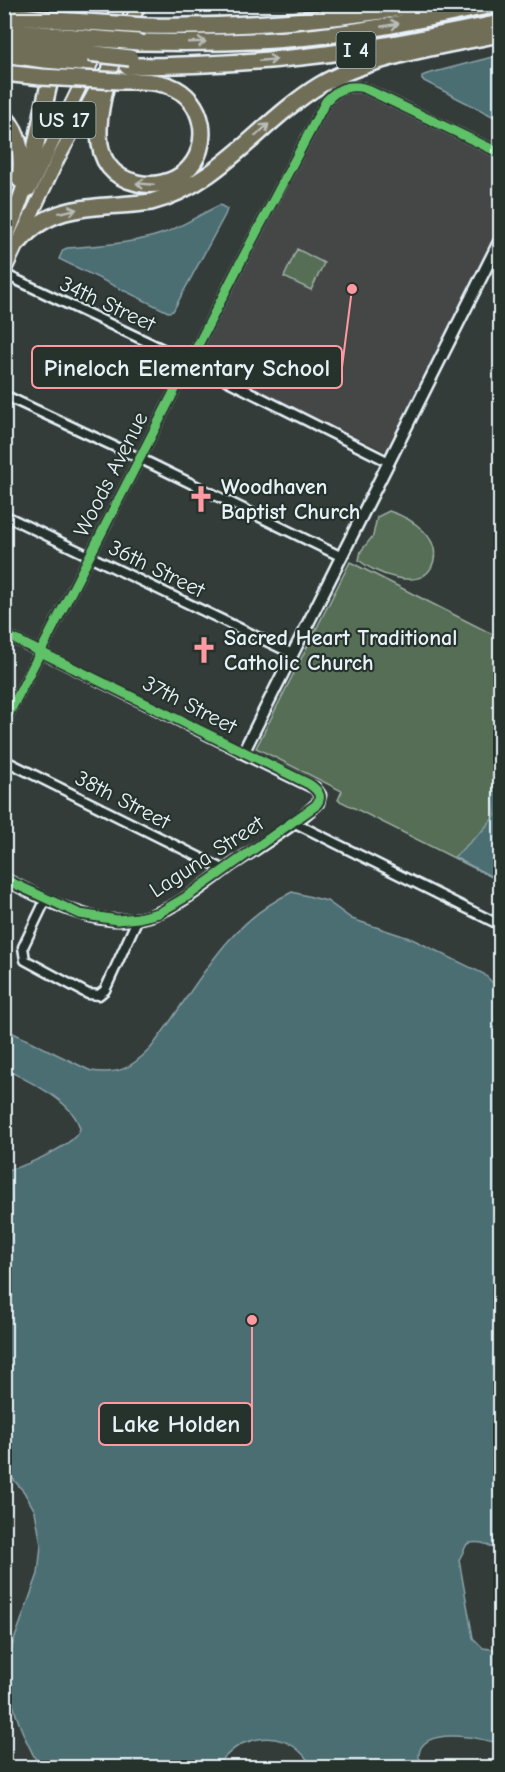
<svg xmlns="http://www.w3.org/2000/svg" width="505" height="1772" viewBox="0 0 505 1772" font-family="'Comic Neue',sans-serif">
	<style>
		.built { fill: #444747 }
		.green { fill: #556e54; stroke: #9eb0a6; stroke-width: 1.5 }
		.water { fill: #4c6e73; stroke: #8aa2a8; stroke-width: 1.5 }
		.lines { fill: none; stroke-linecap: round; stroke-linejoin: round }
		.street-casing { stroke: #e8f1f8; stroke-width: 13 }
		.secondary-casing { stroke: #e8f1f8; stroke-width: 15 }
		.primary-casing { stroke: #e8f1f8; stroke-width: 16 }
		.highway-casing { stroke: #e8f1f8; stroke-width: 20 }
		.street { stroke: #26332d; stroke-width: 8 }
		.secondary { stroke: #26332d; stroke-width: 10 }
		.primary { stroke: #716e59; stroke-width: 12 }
		.highway { stroke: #716e59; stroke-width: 15 }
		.highway-bridge-casing { stroke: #e8f1f8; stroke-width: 20; stroke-linecap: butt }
		.highway-bridge { stroke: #716e59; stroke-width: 15 }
		.cycleway-casing { stroke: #26332d; stroke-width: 13 }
		.cycleway { stroke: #61c268; stroke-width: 9 }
		.oneway { stroke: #b8bdb8 }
		.labels { text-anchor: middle; stroke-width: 4.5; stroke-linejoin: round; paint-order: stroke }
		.shield { fill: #26332d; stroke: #aeb8bb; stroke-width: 1.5 }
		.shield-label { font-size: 21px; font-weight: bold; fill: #e8f1f8 }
		.street-label { font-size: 22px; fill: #e8f1f8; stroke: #26332d }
		.poi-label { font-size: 22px; font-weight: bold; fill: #e8f1f8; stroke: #26332d; text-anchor: start }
		.leader { fill: none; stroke: #ff9aa2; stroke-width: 2 }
		.callout-dot { fill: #ff9aa2; stroke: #26332d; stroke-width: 2 }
		.callout { fill: #26332d; stroke: #ff9aa2; stroke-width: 2 }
		.callout-label { font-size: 24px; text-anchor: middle; font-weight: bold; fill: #e8f1f8 }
	</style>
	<rect width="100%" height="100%" fill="#343c39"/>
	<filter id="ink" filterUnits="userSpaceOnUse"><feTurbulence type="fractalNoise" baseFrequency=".0167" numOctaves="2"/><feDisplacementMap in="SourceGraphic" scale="12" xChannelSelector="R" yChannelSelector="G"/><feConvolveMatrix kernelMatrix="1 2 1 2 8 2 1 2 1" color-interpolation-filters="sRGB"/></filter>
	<g filter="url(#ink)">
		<path class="built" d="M 350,90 L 360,90 L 500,156 L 500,232 L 393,447 L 385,451 L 200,363 L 197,357 L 323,111 L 332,100 L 341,93 Z"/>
		<path class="green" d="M 297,249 L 324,263 L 311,290 L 284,277 Z
			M 389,511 C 411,518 446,539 431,568 C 418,591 373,573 359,560 L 361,551 L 373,536 L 377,517 Z
			M 350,562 L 500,638 L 500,881 L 338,800 L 342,791 L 256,748 Z"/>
		<path class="water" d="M 500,55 L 500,120 L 422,80 L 422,76 L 427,74 Z
			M 220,205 L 227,209 L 225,215 L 173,311 L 168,312 L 59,259 L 63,250 L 67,248 C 98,245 131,244 161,234 C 182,227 200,214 220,205 Z
			M 500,729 L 500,881 L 454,857 L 481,832 L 495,816 C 492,796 492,746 500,729 Z
			M 292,892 L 327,901 L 352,919 L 412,939 L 484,974 L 500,990 L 500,1552 C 489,1545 481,1540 467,1544 L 459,1560 L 473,1638 L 483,1648 L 500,1650 L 500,1744 C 482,1738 417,1724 419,1758 L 429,1767 L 312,1767 C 297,1741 273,1732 244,1743 C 233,1747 223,1759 215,1767 L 40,1767 C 21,1734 4,1693 9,1654 L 38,1574 L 41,1545 L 35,1511 L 24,1492 L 8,1473 L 5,1471 L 5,1170 C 22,1168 74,1146 80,1129 C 74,1101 28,1081 5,1069 L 5,1029 L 91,1071 C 119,1075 131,1068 150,1049 C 195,992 222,925 292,892 Z"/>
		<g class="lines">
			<defs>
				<path id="street" d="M 4,274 L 190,362 L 389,462
					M 4,395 L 139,458 L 342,557
					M 4,515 L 293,654
					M 4,634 L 243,753
					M 4,723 L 238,267 L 326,101 C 337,89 348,84 364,88 L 500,153
					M 4,760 L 225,870
					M 293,822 L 500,925
					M 46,899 L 23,947 L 25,960 L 88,994 L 99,995 L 105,990 L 138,918"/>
				<path id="secondary" d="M 4,879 C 52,902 106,936 160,912 C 186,901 209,881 233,864 C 261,845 293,827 318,803 L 320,795 L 315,788 L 243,753 L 500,240"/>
				<path id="primary" d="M 125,33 L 140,4
					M 30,189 L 120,4
					M 4,272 L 58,159 L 104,75"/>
				<path id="highway" d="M 4,14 L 56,20
					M 146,26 C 240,28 332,20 425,4
					M 4,29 L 51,35
					M 4,38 L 47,48
					M 138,42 C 191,43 246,43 299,38 C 366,32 432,17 498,4
					M 115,53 C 104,93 76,169 137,183 C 153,187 172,183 185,172 C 213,147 205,99 170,86 C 154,80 136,81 120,81
					M 4,54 L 44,60
					M 127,66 C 185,66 244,63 301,57 C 369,50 434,36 500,23
					M 4,73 L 41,77
					M 4,116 C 21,135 23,156 20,180
					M 6,236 C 15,214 24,192 30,170 C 44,117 50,51 78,4
					M 20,241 C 54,200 103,209 151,202 C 220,184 261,121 320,85 C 367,57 446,45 500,34"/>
			</defs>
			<use href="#street" class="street-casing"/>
			<use href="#secondary" class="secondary-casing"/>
			<use href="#primary" class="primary-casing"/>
			<use href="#highway" class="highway-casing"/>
			<use href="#street" class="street"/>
			<use href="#secondary" class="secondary"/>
			<use href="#primary" class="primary"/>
			<use href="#highway" class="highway"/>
			<defs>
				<path id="highway-bridge" d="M 56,20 L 146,26
					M 51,35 L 138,42
					M 47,48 L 130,58
					M 44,60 L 80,63
					M 41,77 L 120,81"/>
			</defs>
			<use href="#highway-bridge" class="highway-bridge-casing"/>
			<use href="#highway-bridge" class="highway-bridge"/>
			<defs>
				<path id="cycleway" d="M 4,634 L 309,784 C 318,790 324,797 315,806 L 186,897 L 159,913 L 138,918 L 117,920 L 80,914 L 4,879
					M 4,723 L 238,267 L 326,101 C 337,89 348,84 364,88 L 500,153"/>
			</defs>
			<use href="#cycleway" class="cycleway-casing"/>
			<use href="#cycleway" class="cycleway"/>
		</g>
		<defs><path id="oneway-shaft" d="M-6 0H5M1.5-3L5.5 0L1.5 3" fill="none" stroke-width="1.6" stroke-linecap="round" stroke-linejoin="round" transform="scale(1.5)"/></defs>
		<g class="oneway">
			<use href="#oneway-shaft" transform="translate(390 25) rotate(-11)"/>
			<use href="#oneway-shaft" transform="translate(197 42) rotate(-2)"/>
			<use href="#oneway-shaft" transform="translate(268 60) rotate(-5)"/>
			<use href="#oneway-shaft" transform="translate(262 130) rotate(-42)"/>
			<use href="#oneway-shaft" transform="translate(145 184) rotate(-175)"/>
			<use href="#oneway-shaft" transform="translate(68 211) rotate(-12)"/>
		</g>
	</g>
	<defs>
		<symbol id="church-bare" viewBox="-9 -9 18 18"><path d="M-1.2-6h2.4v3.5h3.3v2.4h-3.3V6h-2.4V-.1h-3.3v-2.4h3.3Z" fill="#ff9aa2" stroke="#26332d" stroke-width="2.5" paint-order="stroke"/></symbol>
	</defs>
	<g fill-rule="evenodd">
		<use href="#church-bare" x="182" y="480" width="38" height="38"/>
		<use href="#church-bare" x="185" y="631" width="38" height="38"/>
	</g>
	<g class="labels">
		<g class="shield">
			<rect x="336.5" y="32" width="39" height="36" rx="4.5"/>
			<rect x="32.5" y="102" width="63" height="36" rx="4.5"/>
		</g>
		<g class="shield-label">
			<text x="356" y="57">I 4</text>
			<text x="64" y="127">US 17</text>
		</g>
		<g class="street-label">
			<text transform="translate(108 303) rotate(25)" y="8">34th Street</text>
			<text transform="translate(110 474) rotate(-63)" y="8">Woods Avenue</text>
			<text transform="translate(157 568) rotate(26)" y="8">36th Street</text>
			<text transform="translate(190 704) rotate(27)" y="8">37th Street</text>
			<text transform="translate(123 799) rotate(27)" y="8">38th Street</text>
			<text transform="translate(206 856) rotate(-33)" y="8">Laguna Street</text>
		</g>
		<g class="poi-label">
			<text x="221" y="494">Woodhaven<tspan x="221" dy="25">Baptist Church</tspan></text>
			<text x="224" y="645">Sacred Heart Traditional<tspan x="224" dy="25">Catholic Church</tspan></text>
		</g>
	</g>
	<path class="leader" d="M352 289L342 367M252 1320L252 1424"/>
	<g class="callout-dot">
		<circle cx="352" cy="289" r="6"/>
		<circle cx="252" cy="1320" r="6"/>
	</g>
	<g class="callout">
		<rect x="32" y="346" width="310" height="42" rx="6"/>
		<rect x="99" y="1403" width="153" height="42" rx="6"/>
	</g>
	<g class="callout-label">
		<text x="187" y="376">Pineloch Elementary School</text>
		<text x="176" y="1432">Lake Holden</text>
	</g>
	<rect width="505" height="1772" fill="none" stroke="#26332d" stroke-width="24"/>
	<rect x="12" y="12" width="481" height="1748" fill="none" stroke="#e8f1f8" stroke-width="2" filter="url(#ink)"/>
</svg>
